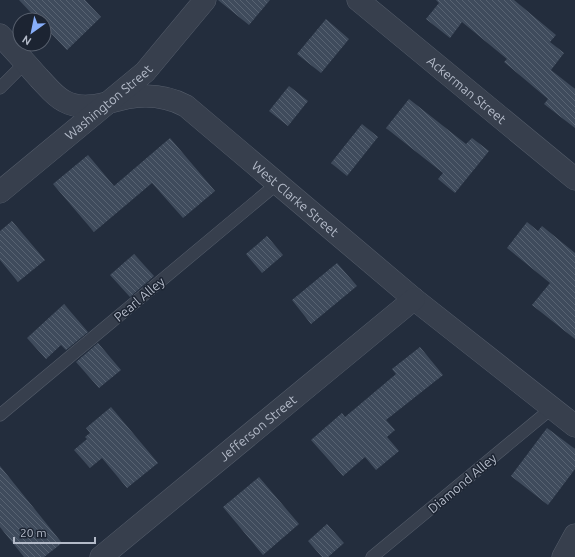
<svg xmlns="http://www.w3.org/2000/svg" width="575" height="557" viewBox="0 0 575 557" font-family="Ubuntu,sans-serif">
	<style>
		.building { fill: url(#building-back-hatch) }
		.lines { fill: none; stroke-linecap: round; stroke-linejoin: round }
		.lane-casing { stroke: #555d6b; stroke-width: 13 }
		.street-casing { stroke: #555d6b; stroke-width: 23 }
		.lane { stroke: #373f4d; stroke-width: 12 }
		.street { stroke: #373f4d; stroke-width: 22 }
		.labels { text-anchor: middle; stroke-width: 3; stroke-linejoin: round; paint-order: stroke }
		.street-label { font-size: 13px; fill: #b3bac8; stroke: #1c2432 }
	</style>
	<defs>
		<pattern id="building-back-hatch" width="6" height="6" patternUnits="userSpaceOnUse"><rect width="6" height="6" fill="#3f4b5c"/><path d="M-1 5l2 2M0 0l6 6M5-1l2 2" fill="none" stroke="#586372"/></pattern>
	</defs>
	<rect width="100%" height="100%" fill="#232d3d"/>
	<path class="building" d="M 19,0 L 85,0 L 101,17 L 67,50 L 44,26 L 44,20 L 38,20 Z
		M 218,0 L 270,0 L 249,25 Z
		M 436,0 L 514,0 L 556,35 L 550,42 L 564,53 L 551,70 L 575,89 L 575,128 L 544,104 L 548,99 L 504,62 L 507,59 L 462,22 L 450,38 L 426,19 L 439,3 Z
		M 326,19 L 349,39 L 321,73 L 297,54 Z
		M 289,86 L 308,101 L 288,126 L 269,111 Z
		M 409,99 L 466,144 L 472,138 L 489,151 L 455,193 L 438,179 L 443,173 L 386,128 Z
		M 362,124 L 378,137 L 347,176 L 331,163 Z
		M 170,138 L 215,191 L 183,218 L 152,183 L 94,232 L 53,184 L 88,155 L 114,186 Z
		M 12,221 L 45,260 L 18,282 L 0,260 L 0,231 Z
		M 527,222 L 538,231 L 542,226 L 575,253 L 575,339 L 532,305 L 550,283 L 507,248 Z
		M 267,236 L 283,255 L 262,273 L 246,254 Z
		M 134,254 L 154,276 L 130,297 L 110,275 Z
		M 337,263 L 357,286 L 311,324 L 292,300 Z
		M 64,304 L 88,332 L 66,350 L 61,345 L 46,359 L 27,338 Z
		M 98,343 L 121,370 L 99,388 L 76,362 Z
		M 420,347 L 443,375 L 386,420 L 395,430 L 387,437 L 399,451 L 376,470 L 365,457 L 343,476 L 311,440 L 342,413 L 345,417 L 396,374 L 392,369 Z
		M 111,407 L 158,463 L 127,488 L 102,458 L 90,468 L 74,450 L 87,439 L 85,437 L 90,433 L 86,428 Z
		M 547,428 L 575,449 L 575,469 L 548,505 L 511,476 Z
		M 0,466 L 62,543 L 44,557 L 24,557 L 0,527 Z
		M 259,477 L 299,524 L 263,555 L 223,507 Z
		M 327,524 L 344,543 L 328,557 L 322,557 L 308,541 Z"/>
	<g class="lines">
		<defs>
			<path id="lane" d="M 0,88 L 25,63
				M 0,415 L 278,183
				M 372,557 L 552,408"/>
			<g id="street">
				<path id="s1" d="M 358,0 L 575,179"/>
				<path id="s2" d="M 0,35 C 13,49 26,63 39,78 C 47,86 54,96 64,101 C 84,112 105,103 126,98 C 147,94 167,96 186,106 L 414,299 L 575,426"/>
				<path id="s3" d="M 0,192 L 145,72 L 205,0"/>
				<path id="s4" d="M 101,557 L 414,299"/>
				<path d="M 563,557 L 575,535"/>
			</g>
		</defs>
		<use href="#lane" class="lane-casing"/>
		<use href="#street" class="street-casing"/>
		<use href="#lane" class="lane"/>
		<use href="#street" class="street"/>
	</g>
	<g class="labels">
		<g class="street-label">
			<text dy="5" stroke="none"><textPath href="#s1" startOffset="141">Ackerman Street</textPath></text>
			<text dy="5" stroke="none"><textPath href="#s3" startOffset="141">Washington Street</textPath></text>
			<text dy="5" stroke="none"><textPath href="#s2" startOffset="361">West Clarke Street</textPath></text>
			<text transform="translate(139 299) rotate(-40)" y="5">Pearl Alley</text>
			<text dy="5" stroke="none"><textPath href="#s4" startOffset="203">Jefferson Street</textPath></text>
			<text transform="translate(462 483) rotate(-40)" y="5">Diamond Alley</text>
		</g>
	</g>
	<g transform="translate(32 32) rotate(213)"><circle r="19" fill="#1c2432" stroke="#58606e"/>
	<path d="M0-3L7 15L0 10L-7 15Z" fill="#87aef9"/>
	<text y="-6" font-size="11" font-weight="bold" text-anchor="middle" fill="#b3bac8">N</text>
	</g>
	<path d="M14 537v6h81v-6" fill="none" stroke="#b3bac8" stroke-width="2"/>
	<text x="20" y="537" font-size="12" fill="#b3bac8" stroke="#1c2432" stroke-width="3" paint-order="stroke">20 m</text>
</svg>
